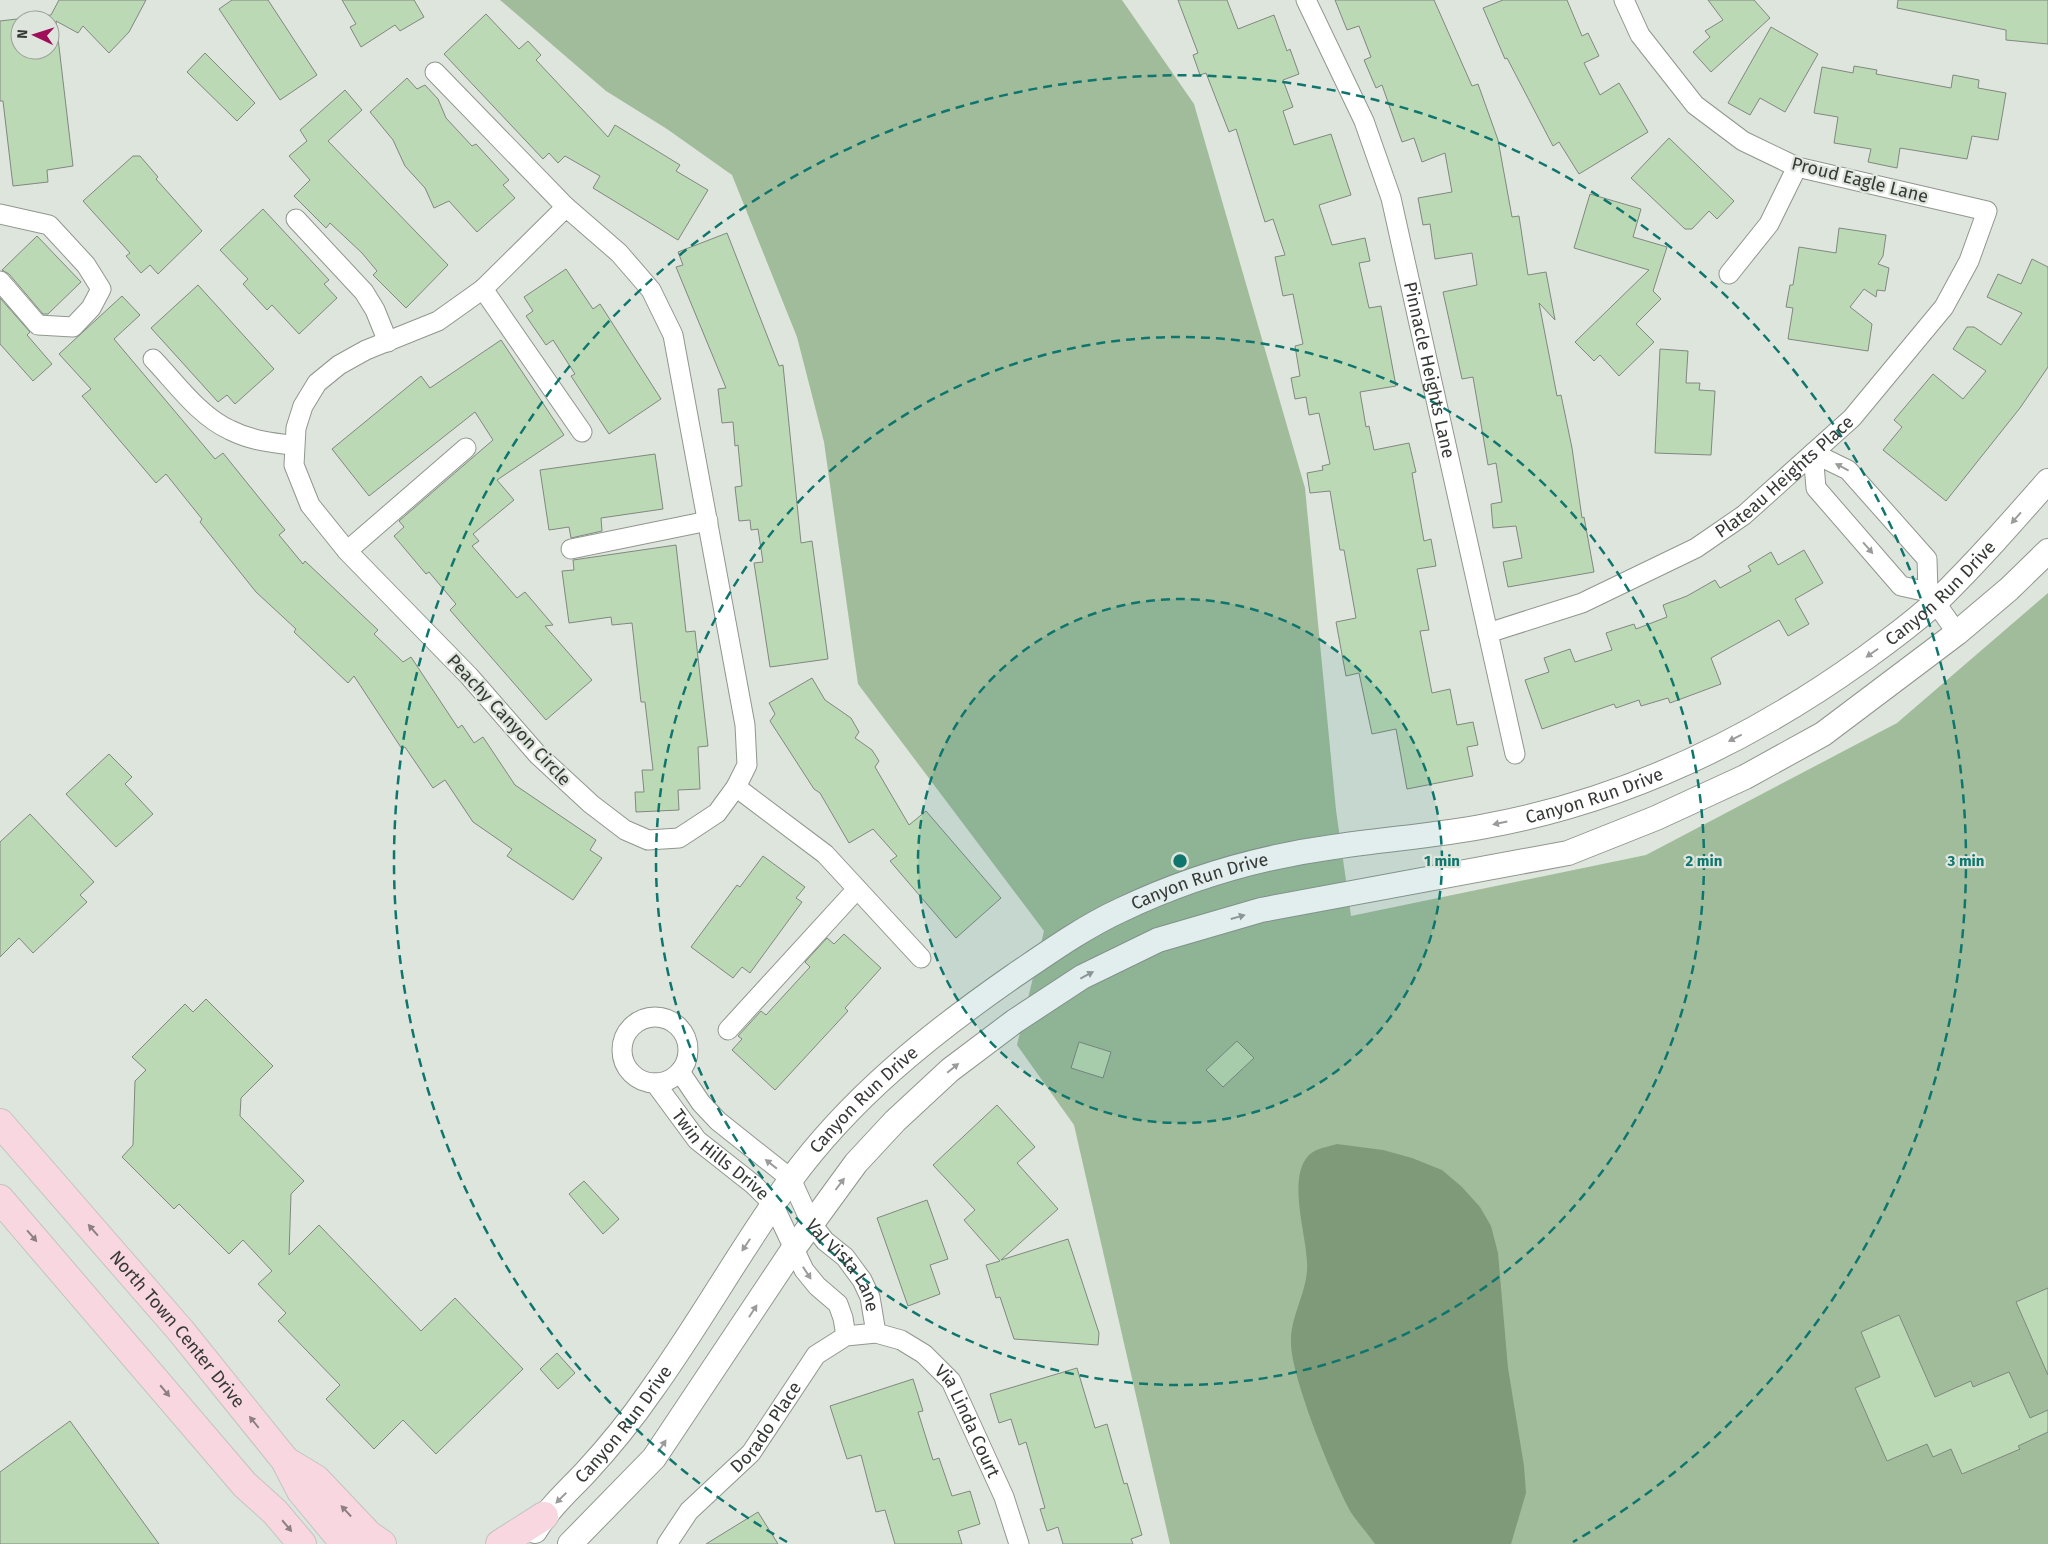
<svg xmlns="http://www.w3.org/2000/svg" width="2048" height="1544" viewBox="0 0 2048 1544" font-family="'Fira Sans',sans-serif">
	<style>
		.green { fill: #a1bc9b }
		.water { fill: #7f9a79 }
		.building { fill: #bcd9b5; stroke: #818880; fill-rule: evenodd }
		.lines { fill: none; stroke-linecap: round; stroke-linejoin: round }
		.minor-casing { stroke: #90978f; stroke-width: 21 }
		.tertiary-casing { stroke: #90978f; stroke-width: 26 }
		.primary-casing { stroke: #c3c4c3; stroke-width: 30 }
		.minor { stroke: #fff; stroke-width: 19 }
		.tertiary { stroke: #fff; stroke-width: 24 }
		.primary { stroke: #f8d7e1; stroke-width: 28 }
		.oneway { fill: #9a9c9a }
		.oneway2 { fill: #8d8083 }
		.ring { fill: none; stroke: #0f766e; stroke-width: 2.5; stroke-dasharray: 9 6 }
		.labels { text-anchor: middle; stroke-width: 4.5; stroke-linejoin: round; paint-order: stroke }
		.street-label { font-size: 18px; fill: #363936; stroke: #dee5dc }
		.centre { fill: #0f766e; stroke: #dee5dc; stroke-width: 2.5 }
		.ring-label { font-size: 15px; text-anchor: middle; font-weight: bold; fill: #0f766e; stroke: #dee5dc; stroke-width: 4.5; stroke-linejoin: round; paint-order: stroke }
	</style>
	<rect width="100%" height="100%" fill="#dee5dc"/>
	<path class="green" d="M 500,0 L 1122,0 L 1194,104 L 1305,488 L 1336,810 L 1351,916 L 1646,855 L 1897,723 L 2048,593 L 2048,1544 L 1170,1544 L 1074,1125 L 1017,1045 L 1044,931 L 858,684 L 824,442 L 797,337 L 732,175 L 667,129 L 606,91 Z"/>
	<path class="water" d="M 1337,1144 L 1383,1150 L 1412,1158 L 1442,1170 L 1462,1187 L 1480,1207 L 1491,1226 L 1498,1253 L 1508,1368 L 1524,1466 L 1526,1493 L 1511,1544 L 1375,1544 C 1368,1534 1359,1524 1352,1514 C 1334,1483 1291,1377 1291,1343 C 1290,1315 1309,1290 1307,1262 C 1306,1233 1287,1177 1309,1155 C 1316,1148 1328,1147 1337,1144 Z"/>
	<path class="building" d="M 59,0 L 146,0 L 129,32 L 109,53 L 83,26 L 78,33 L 56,21 L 73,166 L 47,170 L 48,182 L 13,186 L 3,101 L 0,101 L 0,21 L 51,15 ZM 20,20 L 50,20 L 50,50 L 20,50 Z
		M 232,0 L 268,0 L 317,75 L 280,100 L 219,9 Z
		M 342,0 L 414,0 L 424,17 L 400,31 L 395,25 L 361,47 L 350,27 L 356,24 Z
		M 1178,0 L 1227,0 L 1238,29 L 1274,15 L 1287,51 L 1290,49 L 1299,74 L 1283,80 L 1293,107 L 1283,111 L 1294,145 L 1331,134 L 1351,195 L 1319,205 L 1332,245 L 1365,238 L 1370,261 L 1359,263 L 1369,308 L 1381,306 L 1396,386 L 1360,392 L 1366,427 L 1369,426 L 1374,450 L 1409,443 L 1416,472 L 1412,473 L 1424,541 L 1431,539 L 1436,566 L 1417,569 L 1429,630 L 1420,631 L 1432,693 L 1450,689 L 1457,725 L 1473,722 L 1478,745 L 1467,747 L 1473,776 L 1407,789 L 1396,729 L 1372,734 L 1359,673 L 1346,676 L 1336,622 L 1356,618 L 1344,550 L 1340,550 L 1330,491 L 1310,493 L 1307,473 L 1323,470 L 1322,466 L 1330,464 L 1319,413 L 1309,415 L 1306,397 L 1295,399 L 1291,378 L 1300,376 L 1295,346 L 1303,344 L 1293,294 L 1283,296 L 1275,257 L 1285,255 L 1273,219 L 1265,222 L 1236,129 L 1229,132 L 1206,73 L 1200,75 L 1193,55 L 1198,53 Z
		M 1335,0 L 1434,0 L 1472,86 L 1478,84 L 1498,140 L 1512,217 L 1519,216 L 1528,275 L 1546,272 L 1555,320 L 1539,303 L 1557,396 L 1561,395 L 1572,448 L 1582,518 L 1584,517 L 1594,572 L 1508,587 L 1503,562 L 1522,558 L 1516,526 L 1493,528 L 1491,504 L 1502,502 L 1496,463 L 1488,465 L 1473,377 L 1462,379 L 1443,292 L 1477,285 L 1472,253 L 1435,259 L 1430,224 L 1423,225 L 1418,198 L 1452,192 L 1445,153 L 1422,162 L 1414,138 L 1402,142 L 1382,85 L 1376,88 L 1364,60 L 1371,57 L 1359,26 L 1347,30 Z
		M 1503,0 L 1567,0 L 1582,36 L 1588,33 L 1599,56 L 1584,63 L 1600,95 L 1619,83 L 1648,132 L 1579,174 L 1559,142 L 1553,146 L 1507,58 L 1505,59 L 1483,8 Z
		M 1708,0 L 1754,0 L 1770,18 L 1711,72 L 1693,52 L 1710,37 L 1705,31 L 1723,20 Z
		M 1898,0 L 2048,0 L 2048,44 L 2006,40 L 2006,30 L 1897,8 Z
		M 486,14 L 519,49 L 528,41 L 541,55 L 536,60 L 608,137 L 615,125 L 680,165 L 676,171 L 708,190 L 678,240 L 593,188 L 600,176 L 565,156 L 558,163 L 549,153 L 543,159 L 444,54 Z
		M 1771,27 L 1818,54 L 1785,112 L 1760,98 L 1750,115 L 1728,103 Z
		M 205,53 L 255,103 L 237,121 L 187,72 Z
		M 1854,66 L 1877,70 L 1876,74 L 1951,88 L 1953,75 L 1979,80 L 1978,88 L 2006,93 L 1998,140 L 1972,136 L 1967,159 L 1900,148 L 1897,168 L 1868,162 L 1871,149 L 1834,143 L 1838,117 L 1814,113 L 1822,67 L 1853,73 Z
		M 407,78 L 417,89 L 425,85 L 438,99 L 446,118 L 472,146 L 476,144 L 509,180 L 503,185 L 515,198 L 477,232 L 449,201 L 434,208 L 425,188 L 405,166 L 393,140 L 370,112 Z
		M 345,90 L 362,110 L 328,141 L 448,265 L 406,308 L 373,275 L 377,271 L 362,253 L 330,223 L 326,228 L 294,196 L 310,180 L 289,156 L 307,141 L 300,130 Z
		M 1669,138 L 1734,201 L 1717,219 L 1709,211 L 1692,229 L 1685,229 L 1631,178 Z
		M 133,156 L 140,156 L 158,177 L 156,179 L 202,231 L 158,274 L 150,265 L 141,273 L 126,256 L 130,253 L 83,201 Z
		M 1590,194 L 1641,209 L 1633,237 L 1667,247 L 1653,291 L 1661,299 L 1636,324 L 1654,342 L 1619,376 L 1600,355 L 1594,361 L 1575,342 L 1649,270 L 1574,248 Z
		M 263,209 L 329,280 L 324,284 L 337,298 L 299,334 L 272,305 L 267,310 L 243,284 L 248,279 L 220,250 Z
		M 1839,228 L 1886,235 L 1883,256 L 1878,264 L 1889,268 L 1885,291 L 1877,290 L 1876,297 L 1864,289 L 1850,307 L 1872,324 L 1868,351 L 1788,339 L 1793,308 L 1786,307 L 1790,285 L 1793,285 L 1799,247 L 1836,253 Z
		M 727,233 L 779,366 L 783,365 L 801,543 L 812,541 L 828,659 L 770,667 L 754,563 L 763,562 L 758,529 L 751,530 L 750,520 L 739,521 L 735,487 L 742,486 L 738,445 L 735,446 L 733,422 L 722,423 L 718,389 L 726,388 L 676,267 L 683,265 L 678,252 Z
		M 37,236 L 81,282 L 48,314 L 43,314 L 9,274 L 2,270 Z
		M 2032,259 L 2048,267 L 2048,367 L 2020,408 L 1946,501 L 1883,450 L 1902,427 L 1894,420 L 1933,374 L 1963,399 L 1986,371 L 1953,349 L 1967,327 L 1974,327 L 2001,345 L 2022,313 L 1987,297 L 1998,274 L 2021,284 Z
		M 566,269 L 593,309 L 600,304 L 661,399 L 609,434 L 571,376 L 575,374 L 553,340 L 546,345 L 526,316 L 533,311 L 524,297 Z
		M 198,285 L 274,369 L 235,404 L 227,395 L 218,402 L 151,328 Z
		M 122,296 L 140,315 L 114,339 L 215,459 L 223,453 L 285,530 L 279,535 L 303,564 L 305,561 L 378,630 L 374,634 L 403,662 L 411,657 L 458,728 L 462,725 L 474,743 L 483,737 L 515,785 L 596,840 L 590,850 L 602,858 L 573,900 L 507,856 L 512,849 L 473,822 L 445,780 L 433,788 L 405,747 L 402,749 L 354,676 L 348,683 L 294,632 L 296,629 L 256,592 L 200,522 L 202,519 L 166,474 L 156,483 L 82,396 L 91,389 L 59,354 Z
		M 0,298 L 30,332 L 27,335 L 52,364 L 33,381 L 0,344 Z
		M 501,340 L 564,435 L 497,480 L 514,500 L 473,534 L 479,541 L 472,546 L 517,598 L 525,592 L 553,625 L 545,626 L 592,680 L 546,720 L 450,610 L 456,604 L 429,572 L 426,574 L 394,536 L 404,527 L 399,521 L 493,440 L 475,412 L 369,496 L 332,449 L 421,376 L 430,388 Z
		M 1660,349 L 1688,351 L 1686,383 L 1700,383 L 1699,390 L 1715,391 L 1711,455 L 1655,453 Z
		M 655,454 L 663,509 L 601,518 L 602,531 L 571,538 L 569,527 L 549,530 L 540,470 Z
		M 676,545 L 686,632 L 695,631 L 708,746 L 698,747 L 700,789 L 678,790 L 679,810 L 636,812 L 635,792 L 644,792 L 642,770 L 653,770 L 645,702 L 641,702 L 632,623 L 612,625 L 611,617 L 569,623 L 562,571 L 574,570 L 573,560 Z
		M 1804,550 L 1823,583 L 1795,599 L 1809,624 L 1788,636 L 1779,620 L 1711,658 L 1721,684 L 1670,703 L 1668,698 L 1641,706 L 1639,700 L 1616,708 L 1614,704 L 1542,729 L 1525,680 L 1549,672 L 1544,658 L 1570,649 L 1575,662 L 1612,650 L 1606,633 L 1634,624 L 1636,629 L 1667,617 L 1663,605 L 1687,596 L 1715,580 L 1720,588 L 1751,571 L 1748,566 L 1771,552 L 1778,565 Z
		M 812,678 L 825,700 L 851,718 L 859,732 L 855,738 L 872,750 L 879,761 L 875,767 L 909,825 L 926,811 L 1001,898 L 956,938 L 890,861 L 897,856 L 873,829 L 849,843 L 820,793 L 814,789 L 770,721 L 775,714 L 769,703 Z
		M 109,754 L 132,777 L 125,784 L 153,814 L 116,847 L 66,794 Z
		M 30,814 L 94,882 L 80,895 L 87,902 L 33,953 L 19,938 L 0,957 L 0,842 Z
		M 763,856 L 805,887 L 796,898 L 802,902 L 750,973 L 742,967 L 733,978 L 691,947 L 737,885 L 740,887 Z
		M 844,934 L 881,968 L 845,1008 L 848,1011 L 775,1090 L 732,1050 L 742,1039 L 738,1036 L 761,1011 L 766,1015 L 810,967 L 805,962 L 827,938 L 834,944 Z
		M 206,999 L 273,1066 L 241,1098 L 240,1116 L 304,1181 L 291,1194 L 289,1255 L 319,1225 L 421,1331 L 455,1298 L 523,1369 L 436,1454 L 403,1420 L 374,1449 L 326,1399 L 340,1385 L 278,1321 L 286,1313 L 258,1284 L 272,1271 L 243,1240 L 229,1254 L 179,1204 L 174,1209 L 122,1157 L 133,1145 L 135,1081 L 146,1070 L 132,1057 L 185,1004 L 193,1012 Z
		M 1237,1041 L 1254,1058 L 1223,1087 L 1206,1070 Z
		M 1079,1042 L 1111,1052 L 1103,1078 L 1071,1068 Z
		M 997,1105 L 1035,1147 L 1017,1163 L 1058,1209 L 1001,1260 L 1068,1239 L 1099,1333 L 1098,1345 L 1014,1339 L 1000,1297 L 996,1298 L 986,1265 L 1000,1261 L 964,1220 L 975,1210 L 933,1165 Z
		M 584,1181 L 619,1219 L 603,1234 L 569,1194 Z
		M 927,1200 L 948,1259 L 930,1265 L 940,1294 L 908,1306 L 877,1218 Z
		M 2048,1288 L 2048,1375 L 2016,1302 Z
		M 1899,1315 L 1935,1397 L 1971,1381 L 1973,1387 L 2009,1372 L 2030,1418 L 2048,1410 L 2048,1432 L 2018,1446 L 2020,1449 L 1962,1474 L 1951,1449 L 1933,1457 L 1927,1444 L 1887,1461 L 1855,1388 L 1880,1377 L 1861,1332 Z
		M 557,1353 L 575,1373 L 558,1389 L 540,1369 Z
		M 1077,1368 L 1095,1428 L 1107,1424 L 1124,1484 L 1127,1483 L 1142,1535 L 1131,1539 L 1133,1544 L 1063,1544 L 1058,1527 L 1047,1531 L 1040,1509 L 1045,1508 L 1026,1442 L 1019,1445 L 1011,1419 L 999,1423 L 990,1394 Z
		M 913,1379 L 923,1411 L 918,1412 L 933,1460 L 939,1458 L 952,1496 L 970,1491 L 980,1524 L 958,1531 L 962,1544 L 895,1544 L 885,1510 L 876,1512 L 861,1455 L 847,1459 L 830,1406 Z
		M 70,1421 L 159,1544 L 0,1544 L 0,1472 Z
		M 758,1512 L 778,1544 L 706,1544 Z"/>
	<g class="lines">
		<defs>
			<g id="minor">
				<path id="s1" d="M 1306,0 L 1364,121 L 1391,198 L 1515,754"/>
				<path d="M 435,72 L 566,207"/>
				<path d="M 566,207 L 619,253 L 651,290 L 673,335 L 745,725 L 747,765 L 736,787 L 717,813 L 679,838 L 648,840 L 625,830 L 591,804 L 538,755 L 469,676 L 347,551 L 310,505 L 294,465 L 296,428 L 303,406 L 317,383 L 339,365 L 366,350 L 438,321 L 483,289 Z"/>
				<path d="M 0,214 L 49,225 L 86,265 L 101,289 L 91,308 L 73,327 L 38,325 L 0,281"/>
				<path d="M 296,219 L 364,292 L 375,310 L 388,342"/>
				<path d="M 1729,274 L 1769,224 L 1797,167"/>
				<path d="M 483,289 L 582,432"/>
				<path d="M 153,359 C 176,383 199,416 230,430 C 250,440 271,443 293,445"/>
				<path d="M 571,549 L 708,521"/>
				<path d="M 347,551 L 466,448"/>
				<path d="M 1928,592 L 1901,586 L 1816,488 L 1813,453 L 1848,470 L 1927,559 L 1928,592 L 1957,633"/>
				<path id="s2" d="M 1488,633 L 1582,603 L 1696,548 L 1744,515 L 1852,418 L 1944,307 L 1969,261 L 1987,211 L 1797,167 L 1743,141 L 1695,105 L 1640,35 L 1624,0"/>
				<path d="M 736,787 L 825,854 L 921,958"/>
				<circle cx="655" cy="1050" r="33"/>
				<path d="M 728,1030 L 857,889"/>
				<path id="s3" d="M 680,1072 L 701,1103 L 718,1121 L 791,1179 L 811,1223 L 825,1241 L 845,1257 L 862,1280 L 870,1297 L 876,1333"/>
				<path id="s4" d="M 655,1083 L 697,1140 L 754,1185 L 773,1204 L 804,1270 L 817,1286 L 838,1304 L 843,1318 L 846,1336"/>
				<path id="s5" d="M 667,1544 L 689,1511 L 751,1453 L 816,1355 L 846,1336 L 876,1333 L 901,1340 L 924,1354 L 951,1381 L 1004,1497 L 1019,1544"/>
			</g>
			<g id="tertiary">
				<path id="s6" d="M 535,1531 C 548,1509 567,1492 585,1473 C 609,1447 631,1420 651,1391 C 700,1323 740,1250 789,1182 C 850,1098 930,1034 1015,975 C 1049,952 1084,927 1121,910 C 1188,878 1260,857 1333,847 C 1384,839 1435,836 1486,826 C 1622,801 1749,741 1861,661 C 1887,642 1914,623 1937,601 C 1976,563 2012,522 2048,481"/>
				<path d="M 570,1544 L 654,1458 L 794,1248 L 856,1163 L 895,1121 L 950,1070 L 1015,1021 L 1082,977 L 1158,940 L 1261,910 L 1568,853 L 1656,818 L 1745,777 L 1823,734 L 1957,633 L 2009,589 L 2048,551"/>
			</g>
			<g id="primary">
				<path id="s7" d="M 0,1123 L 181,1331 L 285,1460 L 301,1491 L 345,1544"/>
				<path d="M 0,1199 L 245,1485 L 275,1512 L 302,1544"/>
				<path d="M 286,1461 L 316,1479 L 369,1535 L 382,1544"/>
				<path d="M 500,1544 L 544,1516"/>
			</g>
		</defs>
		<use href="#minor" class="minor-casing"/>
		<use href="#tertiary" class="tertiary-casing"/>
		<use href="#primary" class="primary-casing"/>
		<use href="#minor" class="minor"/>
		<use href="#tertiary" class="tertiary"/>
		<use href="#primary" class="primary"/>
	</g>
	<defs><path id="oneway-solid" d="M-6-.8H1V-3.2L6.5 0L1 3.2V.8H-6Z" transform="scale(1.25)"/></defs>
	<g class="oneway">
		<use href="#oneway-solid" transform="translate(1842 467) rotate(-152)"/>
		<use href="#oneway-solid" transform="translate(2016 518) rotate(131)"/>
		<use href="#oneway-solid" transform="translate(1868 548) rotate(49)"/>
		<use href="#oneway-solid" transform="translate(1872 653) rotate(145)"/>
		<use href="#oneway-solid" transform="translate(1735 738) rotate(153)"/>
		<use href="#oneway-solid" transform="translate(1500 823) rotate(168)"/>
		<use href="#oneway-solid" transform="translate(1238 917) rotate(-16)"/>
		<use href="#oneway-solid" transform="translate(1087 975) rotate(-28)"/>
		<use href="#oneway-solid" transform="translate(953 1068) rotate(-39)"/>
		<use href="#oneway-solid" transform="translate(771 1164) rotate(-142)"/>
		<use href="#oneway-solid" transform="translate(840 1184) rotate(-53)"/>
		<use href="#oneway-solid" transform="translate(746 1245) rotate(124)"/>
		<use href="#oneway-solid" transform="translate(807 1273) rotate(57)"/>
		<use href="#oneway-solid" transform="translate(753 1311) rotate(-57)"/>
		<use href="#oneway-solid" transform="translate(662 1446) rotate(-56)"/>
		<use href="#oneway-solid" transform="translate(561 1498) rotate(135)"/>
	</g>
	<g class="oneway2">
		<use href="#oneway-solid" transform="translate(93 1230) rotate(-131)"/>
		<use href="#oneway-solid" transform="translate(32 1236) rotate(49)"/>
		<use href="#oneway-solid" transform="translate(165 1391) rotate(50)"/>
		<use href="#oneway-solid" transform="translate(254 1422) rotate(-129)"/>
		<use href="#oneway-solid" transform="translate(346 1511) rotate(-133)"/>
		<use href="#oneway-solid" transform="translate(287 1526) rotate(50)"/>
	</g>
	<circle cx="1180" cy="861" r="262" fill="#0f766e" fill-opacity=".12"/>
	<g class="ring">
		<circle cx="1180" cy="861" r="262"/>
		<circle cx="1180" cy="861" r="524"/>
		<path d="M787 1542A786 786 0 1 1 1573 1542"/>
	</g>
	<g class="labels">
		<g class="street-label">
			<text transform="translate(1860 180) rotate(14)" y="6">Proud Eagle Lane</text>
			<text dy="6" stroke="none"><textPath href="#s1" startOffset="392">Pinnacle Heights Lane</textPath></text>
			<text dy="6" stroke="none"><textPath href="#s2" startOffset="339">Plateau Heights Place</textPath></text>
			<text dy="6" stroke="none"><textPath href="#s6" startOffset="1759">Canyon Run Drive</textPath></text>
			<text transform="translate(509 720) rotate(47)" y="6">Peachy Canyon Circle</text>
			<text dy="6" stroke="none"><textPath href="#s6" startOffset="1354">Canyon Run Drive</textPath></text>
			<text dy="6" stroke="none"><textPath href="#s6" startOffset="949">Canyon Run Drive</textPath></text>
			<text dy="6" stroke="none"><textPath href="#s6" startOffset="544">Canyon Run Drive</textPath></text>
			<text dy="6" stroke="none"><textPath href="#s4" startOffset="98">Twin Hills Drive</textPath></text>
			<text dy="6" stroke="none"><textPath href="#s3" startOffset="258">Val Vista Lane</textPath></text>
			<text dy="6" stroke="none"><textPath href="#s7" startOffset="272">North Town Center Drive</textPath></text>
			<text dy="6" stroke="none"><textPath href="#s6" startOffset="139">Canyon Run Drive</textPath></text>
			<text dy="6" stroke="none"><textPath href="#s5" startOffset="442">Via Linda Court</textPath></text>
			<text dy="6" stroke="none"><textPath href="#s5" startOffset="154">Dorado Place</textPath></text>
		</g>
	</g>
	<circle cx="1180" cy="861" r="8" class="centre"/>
	<g class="ring-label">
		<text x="1442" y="866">1 min</text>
		<text x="1704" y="866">2 min</text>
		<text x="1966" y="866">3 min</text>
	</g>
	<g transform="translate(35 35) rotate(274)"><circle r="24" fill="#dee5dc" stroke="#9ba09a"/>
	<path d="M0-4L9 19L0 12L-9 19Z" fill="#9f0e58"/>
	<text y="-8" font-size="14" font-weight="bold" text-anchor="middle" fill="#363936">N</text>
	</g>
</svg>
